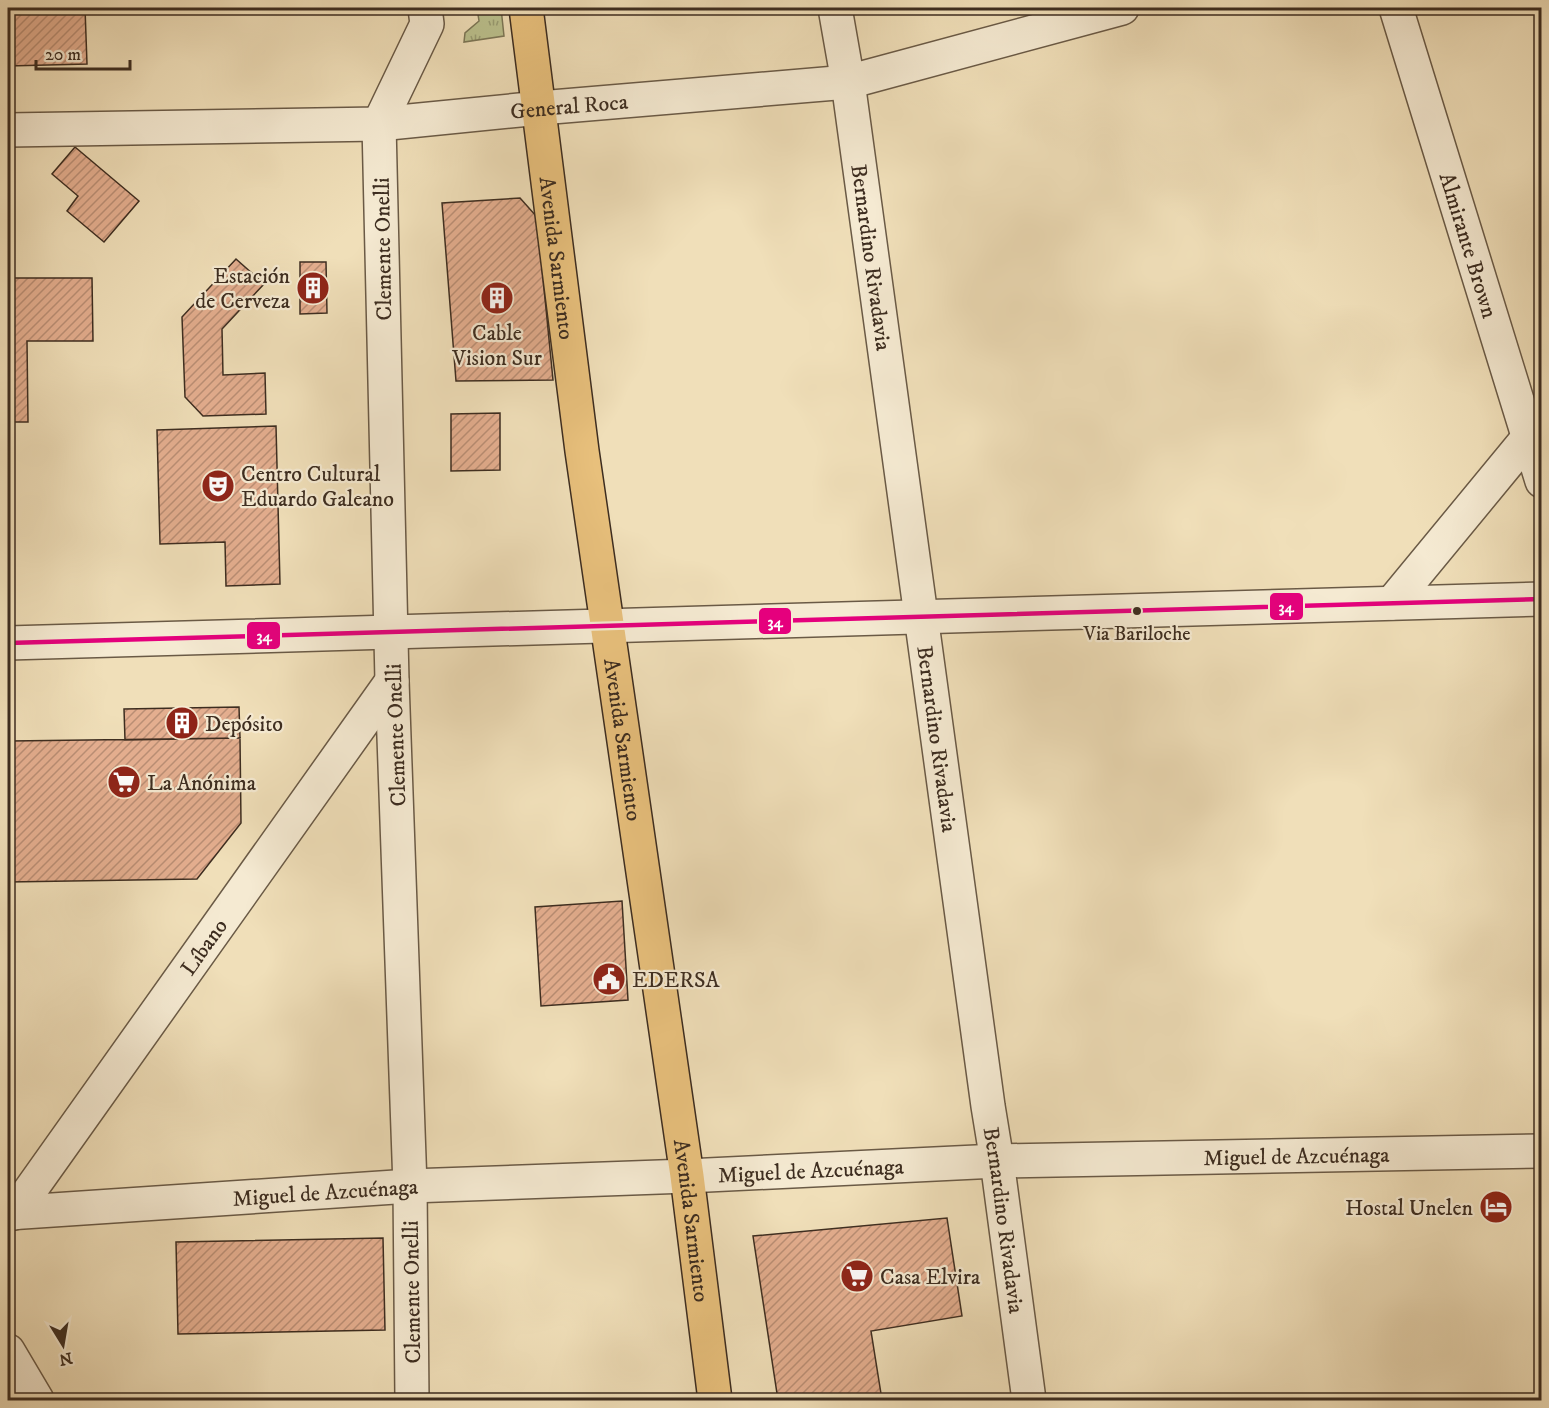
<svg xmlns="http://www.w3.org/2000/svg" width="1549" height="1408" viewBox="0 0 1549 1408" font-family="'IM FELL DW Pica',serif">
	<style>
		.grass { fill: url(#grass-tufts); stroke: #7c7757; stroke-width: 1.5 }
		.building { fill: url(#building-hatch); stroke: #3d2d20; stroke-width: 1.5 }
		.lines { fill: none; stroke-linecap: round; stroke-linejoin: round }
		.minor-casing { stroke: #6a5a46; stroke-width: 36 }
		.tertiary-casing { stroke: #6a5a46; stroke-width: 36 }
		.trunk-casing { stroke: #3d2d20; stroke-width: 36 }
		.minor { stroke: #f5ead2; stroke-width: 33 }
		.tertiary { stroke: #f5ead2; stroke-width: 33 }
		.trunk { stroke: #e8c07c; stroke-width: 33 }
		.bus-1-casing { stroke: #f5ead2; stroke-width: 9 }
		.bus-1 { stroke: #e5007d; stroke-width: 4.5 }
		.bus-dot { fill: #3d2d20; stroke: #f5ead2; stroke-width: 2 }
		.labels { text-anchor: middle; stroke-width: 4.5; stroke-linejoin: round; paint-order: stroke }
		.bus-label { font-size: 20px; fill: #3d2d20; stroke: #f5ead2 }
		.street-label { font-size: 22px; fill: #3d2d20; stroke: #f5ead2 }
		.poi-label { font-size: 22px; fill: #3d2d20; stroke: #f5ead2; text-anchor: start }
		.line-badge { stroke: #f5ead2; stroke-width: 2 }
		.badge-label { font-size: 16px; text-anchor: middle; font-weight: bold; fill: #fff }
	</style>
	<defs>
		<pattern id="grass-tufts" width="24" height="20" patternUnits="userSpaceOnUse" patternTransform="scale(1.5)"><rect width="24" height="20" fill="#bbc18e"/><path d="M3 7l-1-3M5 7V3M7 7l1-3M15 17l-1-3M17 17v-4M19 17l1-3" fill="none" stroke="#999d74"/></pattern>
		<pattern id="building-hatch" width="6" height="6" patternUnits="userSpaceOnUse" patternTransform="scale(1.5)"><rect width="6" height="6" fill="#e4ae8f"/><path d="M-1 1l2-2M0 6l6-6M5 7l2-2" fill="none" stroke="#ba8e74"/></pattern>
	</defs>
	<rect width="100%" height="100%" fill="#f0dfb9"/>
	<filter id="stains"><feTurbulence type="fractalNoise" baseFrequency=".00333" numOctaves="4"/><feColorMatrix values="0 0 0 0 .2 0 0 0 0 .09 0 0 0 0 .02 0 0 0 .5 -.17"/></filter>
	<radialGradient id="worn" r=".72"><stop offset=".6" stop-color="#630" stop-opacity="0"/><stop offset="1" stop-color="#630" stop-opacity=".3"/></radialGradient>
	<path class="grass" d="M 477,8 L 501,8 L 504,36 L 464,42 L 465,33 L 479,21 Z"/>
	<path class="building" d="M 8,8 L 85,8 L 87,64 L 8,66 Z
		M 75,147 L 139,201 L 104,242 L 67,211 L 78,196 L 52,174 Z
		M 520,198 L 537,217 L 553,380 L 456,381 L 442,203 Z
		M 236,259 L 264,284 L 222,329 L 223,375 L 265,373 L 266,414 L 203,416 L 185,397 L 182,317 Z
		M 300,262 L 326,262 L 327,313 L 300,314 Z
		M 8,278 L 92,278 L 93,341 L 27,341 L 28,422 L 8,422 Z
		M 500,413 L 500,470 L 451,471 L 451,414 Z
		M 276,426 L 280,584 L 226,586 L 225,542 L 160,544 L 157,430 Z
		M 239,707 L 240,738 L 125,740 L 124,709 Z
		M 240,738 L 241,823 L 197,879 L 8,882 L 8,739 L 10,741 Z
		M 622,901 L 628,1000 L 541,1006 L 535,907 Z
		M 947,1218 L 962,1316 L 871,1331 L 882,1400 L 778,1400 L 753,1236 Z
		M 383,1238 L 385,1330 L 178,1334 L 176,1242 Z"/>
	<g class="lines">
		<defs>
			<g id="minor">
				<path id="s1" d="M 835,8 L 848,82 L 988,1106 L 997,1161 L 1029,1400"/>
				<path id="s2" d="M 1396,8 L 1542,481"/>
				<path id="s3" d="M 8,130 L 379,124 L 540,108 L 848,82 L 1122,8"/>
				<path d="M 1392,603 L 1528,438"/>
				<path d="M 8,643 L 1542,599"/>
				<path id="s4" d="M 14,1213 L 392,681"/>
				<path d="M 8,1351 L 37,1400"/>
				<path d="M 412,1400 L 410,1186 L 392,681 L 379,124 L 427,24 L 425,8"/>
			</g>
			<g id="tertiary">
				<path id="s5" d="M 8,1213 L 410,1186 L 687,1176 L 997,1161 L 1542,1151"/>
			</g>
			<g id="trunk">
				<path id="s6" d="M 526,8 L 582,451 L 687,1176 L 715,1400"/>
			</g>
		</defs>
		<use href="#minor" class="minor-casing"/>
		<use href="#tertiary" class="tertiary-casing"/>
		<use href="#trunk" class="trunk-casing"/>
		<use href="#minor" class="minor"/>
		<use href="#tertiary" class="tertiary"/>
		<use href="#trunk" class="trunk"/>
		<defs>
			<path id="bus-1" d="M 8,643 L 1542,599"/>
		</defs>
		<use href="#bus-1" class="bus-1-casing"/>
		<use href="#bus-1" class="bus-1"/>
	</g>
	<defs>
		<symbol id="building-disc" viewBox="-11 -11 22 22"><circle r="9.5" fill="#8f2418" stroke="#f5ead2"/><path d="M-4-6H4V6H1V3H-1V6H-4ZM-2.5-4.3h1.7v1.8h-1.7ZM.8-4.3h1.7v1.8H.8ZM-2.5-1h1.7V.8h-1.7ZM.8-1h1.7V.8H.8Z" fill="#fff"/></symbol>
		<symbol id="theatre-disc" viewBox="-11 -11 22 22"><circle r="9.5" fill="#8f2418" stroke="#f5ead2"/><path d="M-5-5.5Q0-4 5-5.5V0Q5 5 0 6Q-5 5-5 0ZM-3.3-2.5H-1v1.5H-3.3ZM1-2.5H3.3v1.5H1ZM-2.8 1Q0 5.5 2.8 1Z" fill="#fff"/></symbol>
		<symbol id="supermarket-disc" viewBox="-11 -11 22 22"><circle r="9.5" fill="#8f2418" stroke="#f5ead2"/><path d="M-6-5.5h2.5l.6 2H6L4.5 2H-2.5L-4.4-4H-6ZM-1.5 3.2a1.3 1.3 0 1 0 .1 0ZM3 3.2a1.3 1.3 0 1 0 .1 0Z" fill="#fff"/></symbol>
		<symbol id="civic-disc" viewBox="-11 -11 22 22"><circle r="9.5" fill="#8f2418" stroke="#f5ead2"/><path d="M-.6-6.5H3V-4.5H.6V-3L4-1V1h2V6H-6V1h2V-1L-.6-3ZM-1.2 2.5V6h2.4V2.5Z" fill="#fff"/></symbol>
		<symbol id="hotel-disc" viewBox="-11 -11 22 22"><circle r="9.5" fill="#8f2418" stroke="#f5ead2"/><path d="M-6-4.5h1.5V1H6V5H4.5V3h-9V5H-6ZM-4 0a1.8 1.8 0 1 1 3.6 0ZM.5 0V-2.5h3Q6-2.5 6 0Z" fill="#fff"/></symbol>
	</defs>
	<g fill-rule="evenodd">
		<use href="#building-disc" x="294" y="269" width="38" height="38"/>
		<use href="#building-disc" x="478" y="279" width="38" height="38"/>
		<use href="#theatre-disc" x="199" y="467" width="38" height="38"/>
		<use href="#building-disc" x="163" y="704" width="38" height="38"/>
		<use href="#supermarket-disc" x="105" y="763" width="38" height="38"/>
		<use href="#civic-disc" x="590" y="960" width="38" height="38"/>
		<use href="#hotel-disc" x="1477" y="1188" width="38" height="38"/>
		<use href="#supermarket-disc" x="838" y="1257" width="38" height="38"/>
	</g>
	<circle class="bus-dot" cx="1137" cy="611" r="5"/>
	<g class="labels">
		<g class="bus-label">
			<text x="1137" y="640">Via Bariloche</text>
		</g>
		<g class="street-label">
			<text dy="8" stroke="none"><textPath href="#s3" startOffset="562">General Roca</textPath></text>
			<text dy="8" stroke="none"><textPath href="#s2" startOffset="248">Almirante Brown</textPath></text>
			<text transform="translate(382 249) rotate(-91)" y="8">Clemente Onelli</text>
			<text dy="8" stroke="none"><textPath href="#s6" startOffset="252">Avenida Sarmiento</textPath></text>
			<text dy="8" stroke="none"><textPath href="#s1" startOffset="252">Bernardino Rivadavia</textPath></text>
			<text transform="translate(395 735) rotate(-92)" y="8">Clemente Onelli</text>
			<text dy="8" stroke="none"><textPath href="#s1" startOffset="738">Bernardino Rivadavia</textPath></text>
			<text dy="8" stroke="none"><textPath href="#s6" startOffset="738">Avenida Sarmiento</textPath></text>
			<text dy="8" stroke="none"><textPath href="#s4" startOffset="327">Líbano</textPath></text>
			<text dy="8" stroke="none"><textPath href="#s5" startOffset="1290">Miguel de Azcuénaga</textPath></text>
			<text dy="8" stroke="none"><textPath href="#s5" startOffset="804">Miguel de Azcuénaga</textPath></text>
			<text dy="8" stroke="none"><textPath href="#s5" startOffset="318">Miguel de Azcuénaga</textPath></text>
			<text dy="8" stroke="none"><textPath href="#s6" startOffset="1224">Avenida Sarmiento</textPath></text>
			<text dy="8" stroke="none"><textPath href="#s1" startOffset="1224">Bernardino Rivadavia</textPath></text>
			<text transform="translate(411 1292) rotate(-91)" y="8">Clemente Onelli</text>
		</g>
		<g class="poi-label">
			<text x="290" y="283" text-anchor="end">Estación<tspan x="290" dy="25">de Cerveza</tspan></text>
			<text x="497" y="340" text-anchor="middle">Cable<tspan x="497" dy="25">Vision Sur</tspan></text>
			<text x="241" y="481">Centro Cultural<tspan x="241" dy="25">Eduardo Galeano</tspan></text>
			<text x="205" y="731">Depósito</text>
			<text x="147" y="790">La Anónima</text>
			<text x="632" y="987">EDERSA</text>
			<text x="1473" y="1215" text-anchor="end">Hostal Unelen</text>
			<text x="880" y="1284">Casa Elvira</text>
		</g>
	</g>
	<g class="line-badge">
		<rect x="1269" y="592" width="35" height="29" rx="6" fill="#e5007d"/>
		<rect x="758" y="607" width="34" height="28" rx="6" fill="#e5007d"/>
		<rect x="246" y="621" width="35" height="29" rx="6" fill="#e5007d"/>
	</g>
	<g class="badge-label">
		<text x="1286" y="612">34</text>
		<text x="775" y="627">34</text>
		<text x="264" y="641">34</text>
	</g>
	<rect width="1549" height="1408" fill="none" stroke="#f0dfb9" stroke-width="30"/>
	<rect x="9" y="9" width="1531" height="1390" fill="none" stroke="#3d2d20" stroke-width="3"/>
	<rect x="15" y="15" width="1519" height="1378" fill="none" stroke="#3d2d20" stroke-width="1.5"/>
	<g transform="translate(63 1345) rotate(169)" stroke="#f5ead2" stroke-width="4.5" paint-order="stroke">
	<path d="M0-4.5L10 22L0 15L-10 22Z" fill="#3d2d20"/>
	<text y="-9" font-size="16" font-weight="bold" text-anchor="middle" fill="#3d2d20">N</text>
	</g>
	<path d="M36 60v9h94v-9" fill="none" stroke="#3d2d20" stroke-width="3"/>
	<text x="45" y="60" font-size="18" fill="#3d2d20" stroke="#f5ead2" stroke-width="4.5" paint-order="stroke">20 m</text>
	<rect width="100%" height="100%" filter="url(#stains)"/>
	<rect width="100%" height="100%" fill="url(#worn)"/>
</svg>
